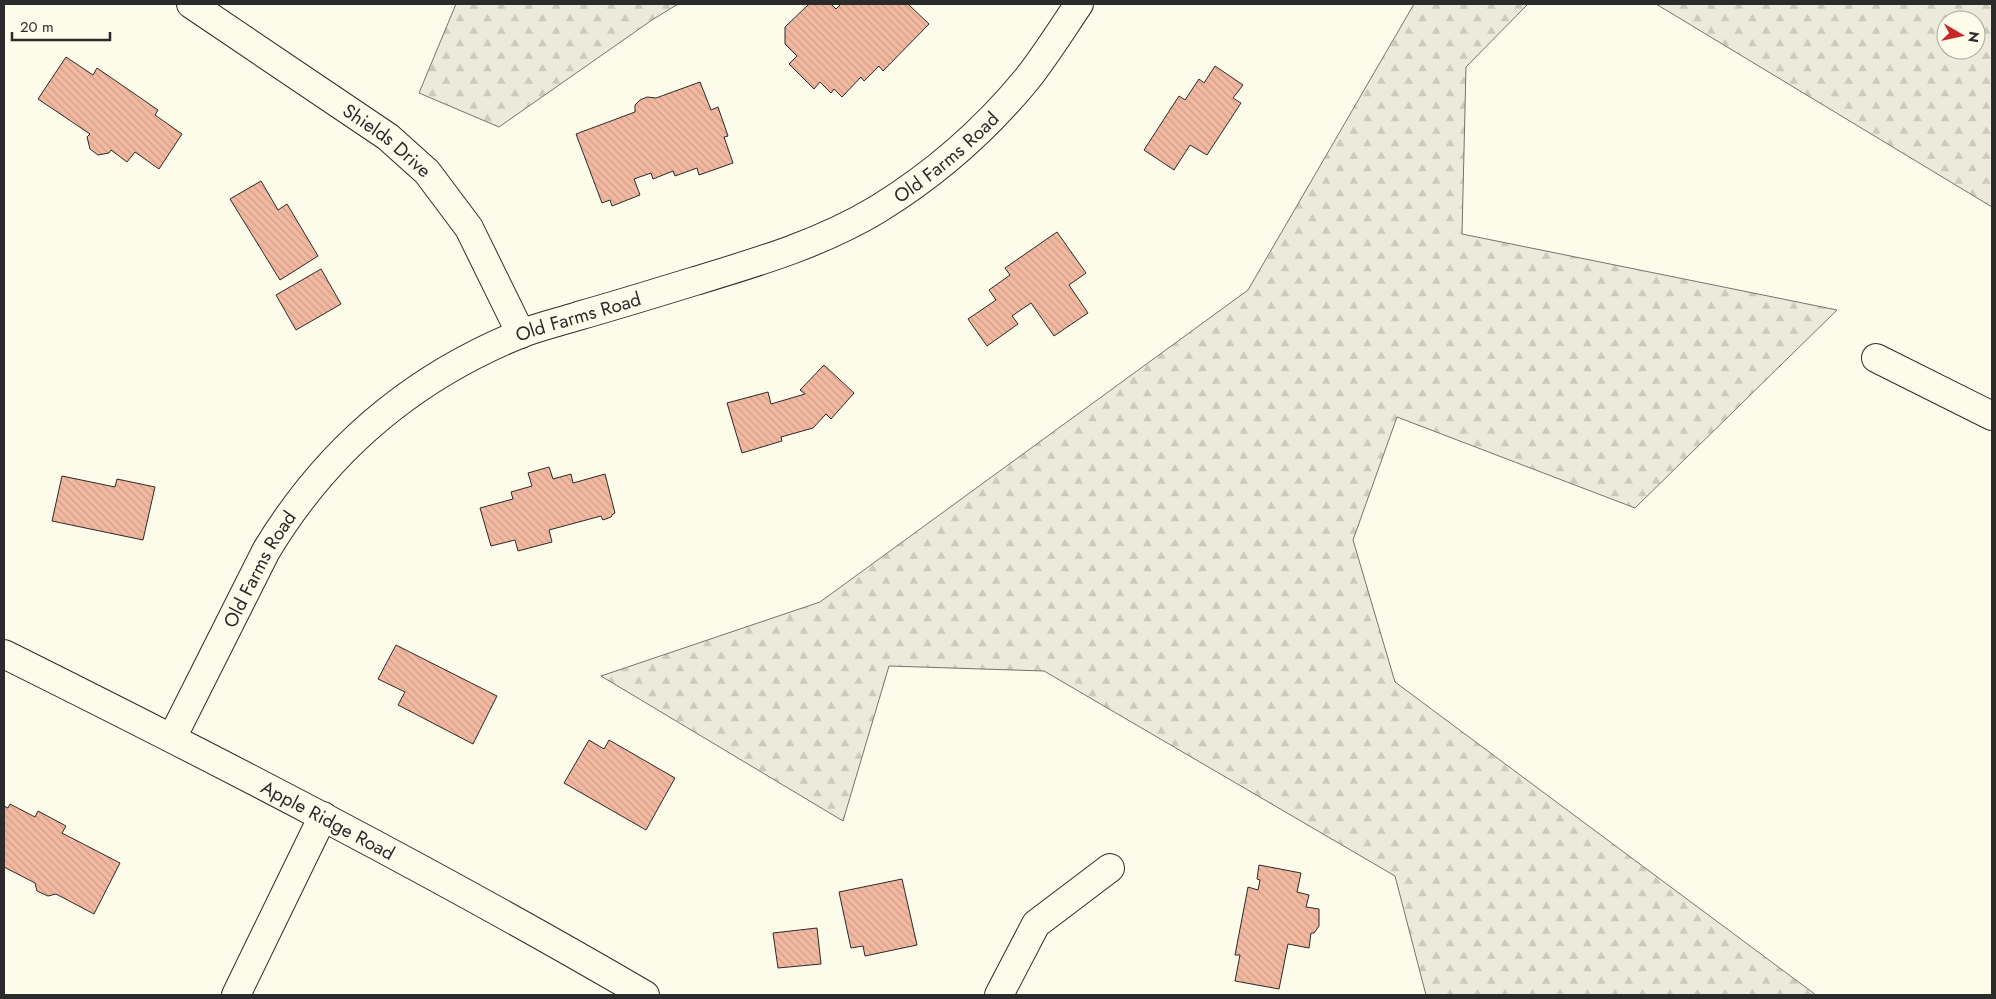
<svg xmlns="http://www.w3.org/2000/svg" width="1996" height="999" viewBox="0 0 1996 999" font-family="Jost,sans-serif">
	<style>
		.forest { fill: url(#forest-firs); stroke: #74746e; fill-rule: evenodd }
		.building { fill: url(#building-back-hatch); stroke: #2b2b2b }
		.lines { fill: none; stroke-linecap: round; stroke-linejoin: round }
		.street-casing { stroke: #2b2b2b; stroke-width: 30 }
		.street { stroke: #fdfbea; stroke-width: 28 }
		.labels { text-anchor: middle; stroke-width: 4; stroke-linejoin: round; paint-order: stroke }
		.street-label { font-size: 19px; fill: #2b2b2b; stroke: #fdfbea }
	</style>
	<defs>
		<pattern id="forest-firs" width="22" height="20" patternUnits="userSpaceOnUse" patternTransform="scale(1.25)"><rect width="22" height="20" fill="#ecebdb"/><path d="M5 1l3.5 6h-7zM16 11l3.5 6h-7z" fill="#cbcabc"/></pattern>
		<pattern id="building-back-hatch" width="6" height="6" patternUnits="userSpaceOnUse" patternTransform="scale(1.25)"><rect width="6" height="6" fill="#f2b8a0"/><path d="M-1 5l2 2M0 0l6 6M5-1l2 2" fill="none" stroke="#d09e8a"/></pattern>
	</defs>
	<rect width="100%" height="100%" fill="#fdfbea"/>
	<path class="forest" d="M 456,4 L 678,4 L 652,20 L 499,127 L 419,93 Z
		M 1414,4 L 1528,4 L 1466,67 L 1462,234 L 1837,310 L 1635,508 L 1397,417 L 1353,540 L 1395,682 L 1816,995 L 1426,995 L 1395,876 L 1044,671 L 889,666 L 843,821 L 601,676 L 820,602 L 1248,290 Z
		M 1656,4 L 1992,4 L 1992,207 ZM 1946,20 L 1976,20 L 1976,50 L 1946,50 Z"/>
	<path class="building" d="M 809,4 L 831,4 L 836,9 L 841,4 L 908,4 L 929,24 L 883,71 L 879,66 L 864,81 L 861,77 L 842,97 L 834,89 L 831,93 L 820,82 L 814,89 L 789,64 L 797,56 L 785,44 L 785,27 Z
		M 66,57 L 93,75 L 97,68 L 158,110 L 155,115 L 182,134 L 159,169 L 135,152 L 127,162 L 111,150 L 109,153 L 98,155 L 90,149 L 87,137 L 90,134 L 38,99 Z
		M 1215,66 L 1243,85 L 1233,98 L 1241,103 L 1207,155 L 1190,145 L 1174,170 L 1144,150 L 1179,96 L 1185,100 L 1199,79 L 1204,83 Z
		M 700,82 L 711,110 L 718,107 L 728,136 L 724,137 L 733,163 L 699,175 L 697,168 L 675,176 L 673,171 L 653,179 L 651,173 L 634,179 L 640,195 L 612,206 L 610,200 L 602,203 L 576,134 L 635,112 L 635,105 L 640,100 L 647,97 L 656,98 Z
		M 261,181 L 278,210 L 287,204 L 318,256 L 280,280 L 230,199 Z
		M 1057,232 L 1086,273 L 1069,285 L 1088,313 L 1054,336 L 1031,303 L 1012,316 L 1018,324 L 987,346 L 968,319 L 996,300 L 989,290 L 1010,275 L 1005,268 Z
		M 321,269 L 341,304 L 296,330 L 276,295 Z
		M 824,365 L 854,393 L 831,419 L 826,414 L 813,428 L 781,437 L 782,441 L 742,453 L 727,403 L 768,392 L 771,404 L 805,394 L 800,390 Z
		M 549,467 L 553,479 L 571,474 L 573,483 L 605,474 L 615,513 L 613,514 L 611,517 L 603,520 L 601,516 L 549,530 L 552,542 L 518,551 L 515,540 L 491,546 L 480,508 L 513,499 L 511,492 L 532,486 L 528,473 Z
		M 62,476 L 115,487 L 117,479 L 155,487 L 143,540 L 52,521 Z
		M 396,645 L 497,696 L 473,744 L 398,705 L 405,692 L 378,679 Z
		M 589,740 L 604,749 L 609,740 L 675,778 L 646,830 L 564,783 Z
		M 10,804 L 35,817 L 38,811 L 66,826 L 62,833 L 120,863 L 94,914 L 56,894 L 48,896 L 37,891 L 35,883 L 4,867 L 4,806 L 8,808 Z
		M 1259,865 L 1301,873 L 1297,892 L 1309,895 L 1306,907 L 1319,909 L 1319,926 L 1314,933 L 1311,933 L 1309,948 L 1288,944 L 1279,989 L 1235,981 L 1240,955 L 1235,955 L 1248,887 L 1258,890 L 1260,880 L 1257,879 Z
		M 902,879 L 917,945 L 865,956 L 863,946 L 851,948 L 839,892 Z
		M 817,928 L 821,964 L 778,968 L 773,933 Z"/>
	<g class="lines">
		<defs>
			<g id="street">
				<path id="s1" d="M 191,4 L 388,137 L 427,172 L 469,228 L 521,334"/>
				<path d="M 1876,358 L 1992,416"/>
				<path id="s2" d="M 4,654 C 221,762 436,873 645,995"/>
				<path id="s3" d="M 172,738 L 266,551 C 326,451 412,378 520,334 C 538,327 559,322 578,316 C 617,305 656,293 695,281 C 758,262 822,243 878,209 C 935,174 985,130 1027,79 C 1046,55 1062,29 1079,4"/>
				<path d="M 236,995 L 323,816"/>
				<path d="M 999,995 L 1036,924 L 1110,868"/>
			</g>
		</defs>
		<use href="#street" class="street-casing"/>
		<use href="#street" class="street"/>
	</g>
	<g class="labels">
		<g class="street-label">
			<text dy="7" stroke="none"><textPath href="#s1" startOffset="239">Shields Drive</textPath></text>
			<text dy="7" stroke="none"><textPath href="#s3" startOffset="1015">Old Farms Road</textPath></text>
			<text dy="7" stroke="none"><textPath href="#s3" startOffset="610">Old Farms Road</textPath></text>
			<text dy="7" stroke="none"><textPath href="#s3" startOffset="190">Old Farms Road</textPath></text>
			<text dy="7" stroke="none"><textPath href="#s2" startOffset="364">Apple Ridge Road</textPath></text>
		</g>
	</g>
	<rect width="1996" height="999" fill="none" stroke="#2b2b2b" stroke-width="10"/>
	<g transform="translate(1961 35) rotate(99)"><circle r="24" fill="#fdfbea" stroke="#a9a89e"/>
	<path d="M0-4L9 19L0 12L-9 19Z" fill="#c62828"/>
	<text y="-8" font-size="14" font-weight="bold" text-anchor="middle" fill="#2b2b2b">N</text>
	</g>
	<path d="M12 32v8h98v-8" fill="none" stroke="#2b2b2b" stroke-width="2.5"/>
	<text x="20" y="32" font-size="15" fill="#2b2b2b" stroke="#fdfbea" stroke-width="4" paint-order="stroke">20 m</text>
</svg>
